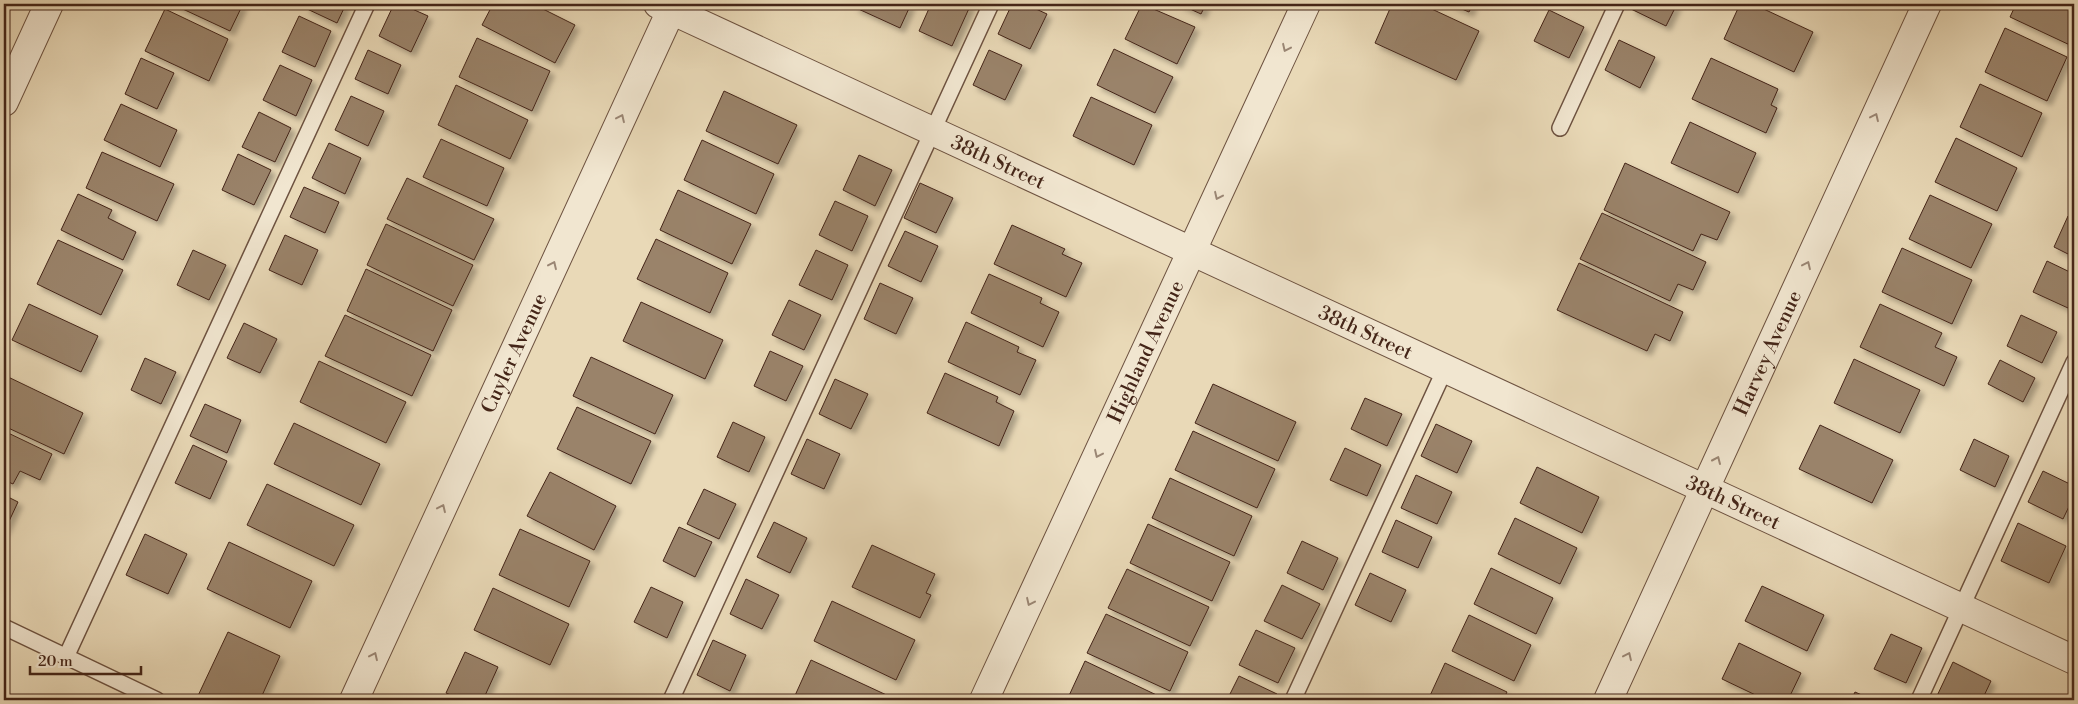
<svg xmlns="http://www.w3.org/2000/svg" width="2078" height="704" viewBox="0 0 2078 704" font-family="'Libre Bodoni',serif">
	<style>
		.building { fill: #9a836b; stroke: #442518; filter: url(#shadow) }
		.lines { fill: none; stroke-linecap: round; stroke-linejoin: round }
		.service-casing { stroke: #6d5240; stroke-width: 18 }
		.minor-casing { stroke: #6d5240; stroke-width: 30 }
		.service { stroke: #f1e6d0; stroke-width: 15 }
		.minor { stroke: #f1e6d0; stroke-width: 28 }
		.oneway { stroke: #9a8674 }
		.labels { text-anchor: middle; stroke-width: 4; stroke-linejoin: round; paint-order: stroke }
		.street-label { font-size: 20px; fill: #442518; stroke: #f1e6d0 }
	</style>
	<defs>
		<filter id="shadow"><feDropShadow dx="4.5" dy="4.5" stdDeviation="2.5" flood-color="#0004"/></filter>
	</defs>
	<rect width="100%" height="100%" fill="#e9d9b7"/>
	<filter id="stains"><feTurbulence type="fractalNoise" baseFrequency=".004" numOctaves="4"/><feColorMatrix values="0 0 0 0 .2 0 0 0 0 .09 0 0 0 0 .02 0 0 0 .5 -.17"/></filter>
	<radialGradient id="worn" r=".72"><stop offset=".6" stop-color="#630" stop-opacity="0"/><stop offset="1" stop-color="#630" stop-opacity=".3"/></radialGradient>
	<path class="building" d="M 172,4 L 243,4 L 230,31 Z
		M 307,4 L 346,4 L 337,23 L 305,8 Z
		M 394,4 L 401,4 L 428,16 L 411,52 L 379,36 Z
		M 493,4 L 533,4 L 575,25 L 555,63 L 482,25 Z
		M 856,4 L 911,4 L 900,28 L 854,7 Z
		M 931,4 L 971,4 L 952,46 L 919,31 Z
		M 1012,4 L 1025,4 L 1047,14 L 1030,49 L 998,34 Z
		M 1142,4 L 1195,27 L 1177,64 L 1125,39 Z
		M 1179,4 L 1206,4 L 1201,14 Z
		M 1392,4 L 1421,4 L 1479,31 L 1456,80 L 1375,43 Z
		M 1450,4 L 1473,4 L 1469,12 Z
		M 1633,4 L 1677,4 L 1666,26 L 1631,9 Z
		M 1740,4 L 1753,4 L 1813,32 L 1794,72 L 1724,39 Z
		M 2016,4 L 2074,4 L 2072,46 L 2010,17 Z
		M 165,9 L 228,39 L 209,81 L 145,51 Z
		M 1549,10 L 1584,27 L 1569,58 L 1534,41 Z
		M 299,16 L 331,31 L 315,67 L 282,52 Z
		M 2005,28 L 2067,57 L 2047,101 L 1985,72 Z
		M 477,38 L 550,71 L 532,111 L 459,77 Z
		M 1619,40 L 1655,57 L 1640,88 L 1605,70 Z
		M 1114,49 L 1173,77 L 1155,113 L 1097,85 Z
		M 368,50 L 401,65 L 388,94 L 355,79 Z
		M 989,50 L 1022,65 L 1005,100 L 973,85 Z
		M 141,58 L 174,73 L 157,109 L 125,94 Z
		M 1711,58 L 1778,89 L 1771,105 L 1777,108 L 1766,133 L 1692,99 Z
		M 280,65 L 312,80 L 296,116 L 263,100 Z
		M 1980,84 L 2042,113 L 2022,157 L 1960,127 Z
		M 456,85 L 528,120 L 510,159 L 438,125 Z
		M 724,91 L 797,125 L 778,164 L 706,131 Z
		M 351,96 L 384,111 L 368,146 L 335,130 Z
		M 1091,97 L 1152,125 L 1134,165 L 1073,136 Z
		M 121,104 L 177,130 L 160,167 L 104,140 Z
		M 259,112 L 291,128 L 275,162 L 242,147 Z
		M 1690,122 L 1756,153 L 1738,193 L 1671,163 Z
		M 1956,138 L 2017,168 L 1997,211 L 1935,182 Z
		M 441,139 L 504,168 L 487,206 L 423,177 Z
		M 702,140 L 774,174 L 756,214 L 684,180 Z
		M 329,143 L 361,158 L 345,194 L 312,178 Z
		M 102,152 L 174,184 L 157,221 L 86,188 Z
		M 238,154 L 271,170 L 254,205 L 222,190 Z
		M 859,155 L 892,170 L 875,206 L 843,190 Z
		M 1625,163 L 1730,212 L 1717,240 L 1701,234 L 1693,251 L 1604,210 Z
		M 407,178 L 494,219 L 474,260 L 387,219 Z
		M 920,183 L 953,198 L 936,233 L 904,218 Z
		M 304,187 L 339,202 L 325,233 L 290,217 Z
		M 678,190 L 751,224 L 732,264 L 660,230 Z
		M 78,194 L 112,210 L 108,218 L 136,232 L 123,260 L 61,230 Z
		M 1930,195 L 1992,224 L 1971,268 L 1909,239 Z
		M 835,201 L 868,216 L 852,251 L 819,235 Z
		M 1602,213 L 1706,262 L 1693,290 L 1678,284 L 1670,301 L 1580,259 Z
		M 2068,216 L 2074,219 L 2074,257 L 2054,247 Z
		M 386,224 L 473,265 L 453,306 L 367,265 Z
		M 1012,225 L 1065,249 L 1062,254 L 1082,263 L 1066,297 L 994,264 Z
		M 905,231 L 938,246 L 921,282 L 888,266 Z
		M 285,235 L 318,250 L 302,285 L 269,270 Z
		M 656,239 L 728,273 L 710,313 L 637,279 Z
		M 58,240 L 123,270 L 101,315 L 37,284 Z
		M 1902,248 L 1972,280 L 1952,324 L 1882,292 Z
		M 193,250 L 226,265 L 209,300 L 177,285 Z
		M 816,250 L 848,265 L 832,300 L 799,285 Z
		M 2047,261 L 2074,274 L 2074,296 L 2068,308 L 2033,292 Z
		M 1579,263 L 1683,312 L 1670,341 L 1655,334 L 1647,351 L 1557,310 Z
		M 366,269 L 452,310 L 433,351 L 347,311 Z
		M 989,274 L 1042,298 L 1040,303 L 1059,312 L 1043,347 L 971,313 Z
		M 880,283 L 913,298 L 896,334 L 864,319 Z
		M 789,300 L 821,315 L 804,350 L 772,335 Z
		M 641,302 L 723,340 L 705,379 L 623,341 Z
		M 29,304 L 98,336 L 81,372 L 12,340 Z
		M 1880,304 L 1942,333 L 1935,347 L 1957,357 L 1944,386 L 1860,347 Z
		M 345,315 L 431,355 L 412,396 L 325,356 Z
		M 2021,315 L 2057,332 L 2042,363 L 2007,346 Z
		M 966,322 L 1019,347 L 1017,352 L 1036,360 L 1020,395 L 948,362 Z
		M 244,323 L 277,339 L 260,373 L 227,358 Z
		M 770,351 L 803,366 L 786,401 L 754,386 Z
		M 591,357 L 673,395 L 655,434 L 573,396 Z
		M 145,358 L 176,372 L 161,404 L 131,390 Z
		M 1854,359 L 1920,390 L 1900,433 L 1834,403 Z
		M 2000,360 L 2035,378 L 2023,402 L 1988,384 Z
		M 319,361 L 406,402 L 386,443 L 300,402 Z
		M 945,373 L 998,397 L 996,402 L 1014,411 L 999,446 L 927,413 Z
		M 4,375 L 83,413 L 64,454 L 4,426 Z
		M 835,379 L 868,394 L 851,429 L 819,414 Z
		M 1213,384 L 1296,422 L 1278,461 L 1195,423 Z
		M 1365,398 L 1402,414 L 1387,446 L 1351,429 Z
		M 205,404 L 241,420 L 227,453 L 190,436 Z
		M 577,407 L 651,441 L 631,484 L 557,449 Z
		M 733,422 L 765,437 L 749,472 L 717,457 Z
		M 294,423 L 380,464 L 361,505 L 274,464 Z
		M 1436,424 L 1472,441 L 1457,473 L 1421,456 Z
		M 1820,425 L 1893,460 L 1872,503 L 1799,469 Z
		M 4,431 L 52,454 L 40,480 L 20,471 L 13,484 L 4,480 Z
		M 1193,431 L 1275,469 L 1257,508 L 1175,470 Z
		M 807,439 L 840,454 L 824,489 L 791,474 Z
		M 1974,439 L 2009,456 L 1995,487 L 1960,470 Z
		M 193,445 L 227,461 L 210,499 L 175,483 Z
		M 1345,448 L 1381,465 L 1367,496 L 1330,480 Z
		M 1537,467 L 1599,497 L 1582,533 L 1520,503 Z
		M 2043,471 L 2074,486 L 2074,496 L 2063,519 L 2028,502 Z
		M 550,472 L 616,506 L 594,550 L 527,516 Z
		M 1416,475 L 1452,492 L 1437,524 L 1401,508 Z
		M 1170,478 L 1252,516 L 1234,556 L 1152,518 Z
		M 267,484 L 354,525 L 334,566 L 247,525 Z
		M 704,489 L 736,504 L 719,539 L 687,524 Z
		M 4,495 L 18,502 L 4,532 Z
		M 1515,518 L 1577,548 L 1560,584 L 1498,554 Z
		M 1396,520 L 1432,537 L 1418,568 L 1382,552 Z
		M 774,522 L 807,538 L 790,573 L 757,557 Z
		M 2018,523 L 2066,546 L 2049,583 L 2001,561 Z
		M 1148,524 L 1230,562 L 1212,601 L 1130,563 Z
		M 679,527 L 712,542 L 695,577 L 663,561 Z
		M 520,529 L 590,561 L 569,607 L 499,575 Z
		M 145,534 L 187,554 L 168,594 L 126,575 Z
		M 1302,541 L 1338,558 L 1323,590 L 1287,573 Z
		M 229,542 L 312,581 L 290,628 L 207,589 Z
		M 872,545 L 935,574 L 926,593 L 931,595 L 920,618 L 852,587 Z
		M 1491,568 L 1553,598 L 1536,634 L 1474,604 Z
		M 1127,569 L 1209,607 L 1190,646 L 1108,608 Z
		M 1370,573 L 1406,590 L 1391,622 L 1355,605 Z
		M 746,579 L 779,595 L 762,629 L 730,614 Z
		M 1282,585 L 1320,604 L 1302,639 L 1264,621 Z
		M 1762,586 L 1824,615 L 1807,651 L 1745,621 Z
		M 651,587 L 683,602 L 667,638 L 634,622 Z
		M 493,588 L 569,624 L 550,665 L 474,630 Z
		M 832,601 L 915,640 L 896,680 L 814,641 Z
		M 1106,614 L 1188,652 L 1170,691 L 1087,653 Z
		M 1469,615 L 1531,645 L 1514,681 L 1452,651 Z
		M 1256,630 L 1295,648 L 1278,683 L 1239,665 Z
		M 228,632 L 280,656 L 260,700 L 196,700 Z
		M 1891,634 L 1922,648 L 1906,683 L 1874,669 Z
		M 713,640 L 746,655 L 730,691 L 697,675 Z
		M 1739,643 L 1801,673 L 1788,700 L 1766,700 L 1722,679 Z
		M 465,652 L 498,667 L 483,700 L 463,700 L 446,693 Z
		M 811,660 L 893,698 L 892,700 L 793,700 Z
		M 1085,661 L 1167,700 L 1067,700 Z
		M 1953,662 L 1991,681 L 1982,700 L 1941,700 L 1936,698 Z
		M 1445,663 L 1507,692 L 1503,700 L 1428,700 Z
		M 1239,676 L 1277,694 L 1274,700 L 1227,700 Z
		M 1855,692 L 1873,700 L 1851,700 Z"/>
	<g class="lines">
		<defs>
			<path id="service" d="M 1560,128 L 1617,4
				M 4,627 L 157,700
				M 66,657 L 367,4
				M 671,700 L 991,4
				M 1293,700 L 1445,369
				M 1919,700 L 2074,362"/>
			<g id="minor">
				<path id="s1" d="M 658,4 L 2074,660"/>
				<path d="M 4,102 L 49,4"/>
				<path id="s2" d="M 354,700 L 674,4"/>
				<path id="s3" d="M 984,700 L 1306,4"/>
				<path id="s4" d="M 1608,700 L 1927,4"/>
			</g>
		</defs>
		<use href="#service" class="service-casing"/>
		<use href="#minor" class="minor-casing"/>
		<use href="#service" class="service"/>
		<use href="#minor" class="minor"/>
	</g>
	<defs><path id="oneway-chevron" d="M-2-3.5L2.5 0L-2 3.5" fill="none" stroke-width="1.6" stroke-linecap="round" stroke-linejoin="round" transform="scale(1.25)"/></defs>
	<g class="oneway">
		<use href="#oneway-chevron" transform="translate(1286 48) rotate(115)"/>
		<use href="#oneway-chevron" transform="translate(1875 117) rotate(-65)"/>
		<use href="#oneway-chevron" transform="translate(621 118) rotate(-65)"/>
		<use href="#oneway-chevron" transform="translate(1218 196) rotate(115)"/>
		<use href="#oneway-chevron" transform="translate(553 265) rotate(-65)"/>
		<use href="#oneway-chevron" transform="translate(1807 265) rotate(-65)"/>
		<use href="#oneway-chevron" transform="translate(1098 454) rotate(115)"/>
		<use href="#oneway-chevron" transform="translate(1717 460) rotate(-66)"/>
		<use href="#oneway-chevron" transform="translate(442 508) rotate(-65)"/>
		<use href="#oneway-chevron" transform="translate(1030 602) rotate(115)"/>
		<use href="#oneway-chevron" transform="translate(374 656) rotate(-65)"/>
		<use href="#oneway-chevron" transform="translate(1628 656) rotate(-65)"/>
	</g>
	<g class="labels">
		<g class="street-label">
			<text dy="7" stroke="none"><textPath href="#s1" startOffset="375">38th Street</textPath></text>
			<text dy="7" stroke="none"><textPath href="#s1" startOffset="780">38th Street</textPath></text>
			<text dy="7" stroke="none"><textPath href="#s2" startOffset="382">Cuyler Avenue</textPath></text>
			<text dy="7" stroke="none"><textPath href="#s3" startOffset="384">Highland Avenue</textPath></text>
			<text dy="7" stroke="none"><textPath href="#s4" startOffset="382">Harvey Avenue</textPath></text>
			<text dy="7" stroke="none"><textPath href="#s1" startOffset="1185">38th Street</textPath></text>
		</g>
	</g>
	<rect width="2078" height="704" fill="none" stroke="#e9d9b7" stroke-width="20"/>
	<rect x="5" y="5" width="2068" height="694" fill="none" stroke="#442518" stroke-width="2.5"/>
	<rect x="10" y="10" width="2058" height="684" fill="none" stroke="#442518"/>
	<path d="M30 666v8h111v-8" fill="none" stroke="#442518" stroke-width="2.5"/>
	<text x="38" y="666" font-size="15" fill="#442518" stroke="#f1e6d0" stroke-width="4" paint-order="stroke">20 m</text>
	<rect width="100%" height="100%" filter="url(#stains)"/>
	<rect width="100%" height="100%" fill="url(#worn)"/>
</svg>
